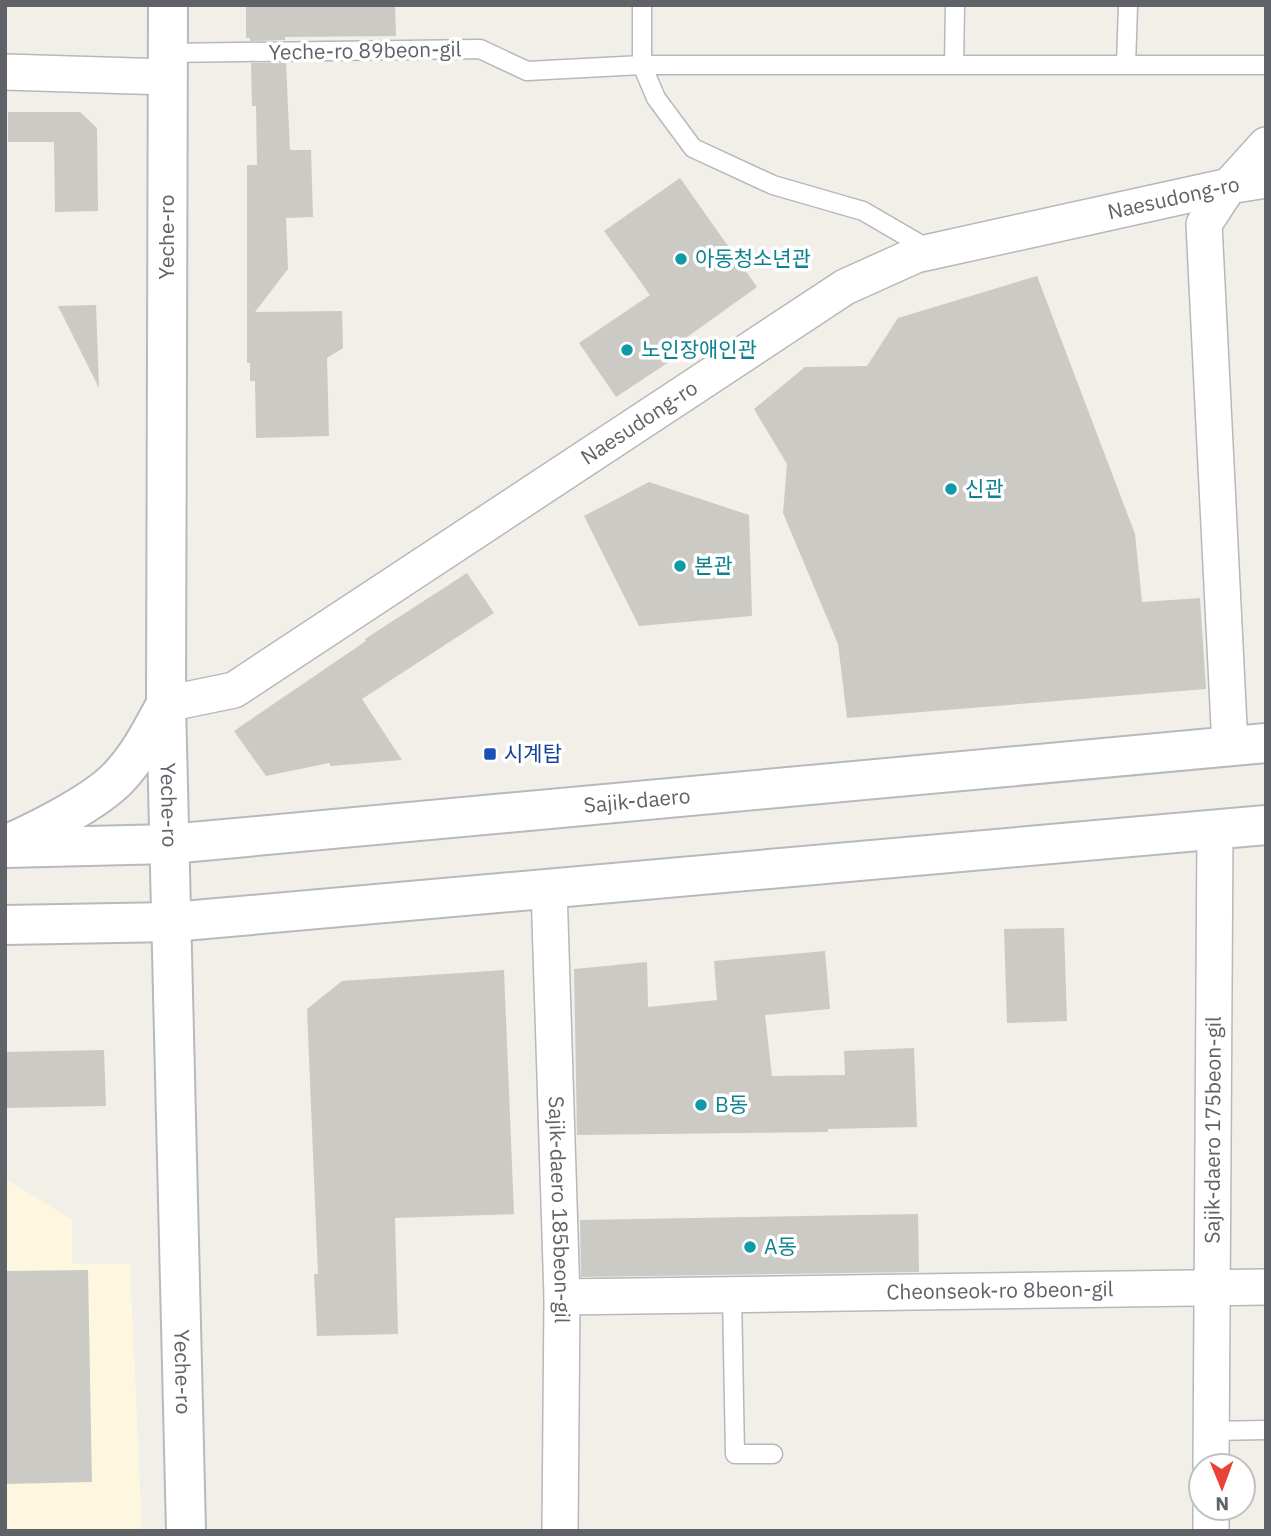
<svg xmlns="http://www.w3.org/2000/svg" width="1271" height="1536" viewBox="0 0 1271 1536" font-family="'IBM Plex Sans','Noto Sans KR',sans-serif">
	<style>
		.commercial { fill: #fef7e0 }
		.building { fill: #cccac5 }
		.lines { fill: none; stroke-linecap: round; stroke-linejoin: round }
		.lane-casing { stroke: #b5b8bc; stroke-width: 21 }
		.street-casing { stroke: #b5b8bc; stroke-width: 38 }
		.secondary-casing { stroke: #b6babf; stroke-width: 42 }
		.lane { stroke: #fff; stroke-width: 18 }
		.street { stroke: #fff; stroke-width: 35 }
		.secondary { stroke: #fff; stroke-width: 38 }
		.culture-dot { fill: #0f9aa8; stroke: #fff; stroke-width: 2.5 }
		.transit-dot { fill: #1a4fb4; stroke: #fff; stroke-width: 2.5 }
		.labels { text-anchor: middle; stroke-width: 7; stroke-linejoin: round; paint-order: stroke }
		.street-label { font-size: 21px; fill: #5f6368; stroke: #fff }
		.culture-label { font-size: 21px; fill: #0d838f; stroke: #fff; text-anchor: start }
		.transit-label { font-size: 21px; fill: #164399; stroke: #fff; text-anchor: start }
	</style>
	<rect width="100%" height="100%" fill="#f1efe8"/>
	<path class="commercial" d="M 5,1178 L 72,1220 L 72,1264 L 130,1264 L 142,1531 L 5,1531 Z"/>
	<path class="building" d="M 246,5 L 395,5 L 396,36 L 285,37 L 285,40 L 250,41 L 250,38 L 246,38 Z
		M 251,63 L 286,63 L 290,150 L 311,150 L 313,217 L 286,218 L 288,269 L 255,312 L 342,311 L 343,348 L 327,358 L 329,436 L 256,438 L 255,381 L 250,381 L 250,363 L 247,363 L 247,165 L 257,165 L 256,106 L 252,106 Z
		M 8,112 L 80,112 L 97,128 L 98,211 L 55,212 L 54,142 L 8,142 Z
		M 680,178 L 757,287 L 669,350 L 675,358 L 616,397 L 579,343 L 650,295 L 604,231 Z
		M 1037,276 L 1135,534 L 1142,602 L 1200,598 L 1206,689 L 847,718 L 838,644 L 783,513 L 787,464 L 754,409 L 805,367 L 867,366 L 898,318 Z
		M 96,305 L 99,388 L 58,306 Z
		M 649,482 L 749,515 L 752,616 L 639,626 L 584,516 Z
		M 467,573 L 494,613 L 362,699 L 402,760 L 331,766 L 329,763 L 266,776 L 234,731 L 366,641 L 365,639 Z
		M 1064,928 L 1067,1021 L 1007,1023 L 1004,929 Z
		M 825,951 L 830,1009 L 765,1015 L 772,1076 L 845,1075 L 844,1051 L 914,1048 L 917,1127 L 828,1129 L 828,1132 L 577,1135 L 574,969 L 647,962 L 648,1007 L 717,1000 L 714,961 Z
		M 504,970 L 514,1214 L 395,1218 L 398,1334 L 317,1336 L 314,1274 L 318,1274 L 307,1009 L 342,981 Z
		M 104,1050 L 106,1106 L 5,1108 L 5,1052 Z
		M 918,1214 L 919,1272 L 581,1277 L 580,1220 Z
		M 88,1270 L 92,1482 L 5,1484 L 5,1271 Z"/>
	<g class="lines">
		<defs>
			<path id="lane" d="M 642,5 L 642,65 L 1266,65
				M 167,53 L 480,49 L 527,71 L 642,65 L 656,98 L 693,148 L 773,185 L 863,211 L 930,250
				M 954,65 L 955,5
				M 1126,65 L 1128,5
				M 732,1295 L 735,1454 L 773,1454
				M 1211,1431 L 1266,1430"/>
			<g id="street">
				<path d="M 5,72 L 167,77"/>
				<path id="s1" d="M 166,704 L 234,690 L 845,287 L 916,255 L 1229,186 L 1266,180"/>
				<path d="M 1230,746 L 1204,224 L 1229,186 L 1266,145"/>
				<path id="s2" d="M 549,888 L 562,1297 L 560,1531"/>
				<path id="s3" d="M 562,1297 L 1266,1287"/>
				<path id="s4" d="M 1211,1466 L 1215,829"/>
				<path d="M 1211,1531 L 1211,1508"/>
			</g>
			<g id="secondary">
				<path id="s5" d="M 168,5 L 166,704 L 186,1531"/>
				<path d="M 10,843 C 41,829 95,802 118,778 C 139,756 152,730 166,704"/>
				<path id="s6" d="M 5,848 L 170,844 L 1266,743"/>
				<path d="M 5,925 L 172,922 L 1266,825"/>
			</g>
		</defs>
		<use href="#lane" class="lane-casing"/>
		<use href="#street" class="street-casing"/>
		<use href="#secondary" class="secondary-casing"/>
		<use href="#lane" class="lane"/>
		<use href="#street" class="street"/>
		<use href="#secondary" class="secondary"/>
	</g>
	<g class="culture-dot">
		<circle cx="681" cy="259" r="7"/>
		<circle cx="627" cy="350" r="7"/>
		<circle cx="951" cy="489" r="7"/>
		<circle cx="680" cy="566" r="7"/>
		<circle cx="701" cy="1105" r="7"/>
		<circle cx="750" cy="1247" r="7"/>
	</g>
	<rect class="transit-dot" x="483" y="747" width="14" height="14" rx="3.5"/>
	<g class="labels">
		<g class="street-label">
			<text transform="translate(365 51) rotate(-1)" y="7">Yeche-ro 89beon-gil</text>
			<text dy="7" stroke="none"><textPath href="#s1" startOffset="1143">Naesudong-ro</textPath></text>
			<text transform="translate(167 237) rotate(-90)" y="7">Yeche-ro</text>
			<text dy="7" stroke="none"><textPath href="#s1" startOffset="555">Naesudong-ro</textPath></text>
			<text dy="7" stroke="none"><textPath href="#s6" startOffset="634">Sajik-daero</textPath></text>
			<text dy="7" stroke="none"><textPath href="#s5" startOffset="800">Yeche-ro</textPath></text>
			<text dy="7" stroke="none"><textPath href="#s4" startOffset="336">Sajik-daero 175beon-gil</textPath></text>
			<text dy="7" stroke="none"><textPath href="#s2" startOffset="322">Sajik-daero 185beon-gil</textPath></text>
			<text dy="7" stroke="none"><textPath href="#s3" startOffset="438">Cheonseok-ro 8beon-gil</textPath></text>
			<text dy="7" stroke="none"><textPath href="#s5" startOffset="1367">Yeche-ro</textPath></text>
		</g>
		<g class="culture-label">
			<text x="695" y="266">아동청소년관</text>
			<text x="641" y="357">노인장애인관</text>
			<text x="965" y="496">신관</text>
			<text x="694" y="573">본관</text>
			<text x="715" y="1112">B동</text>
			<text x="764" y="1254">A동</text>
		</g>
		<g class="transit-label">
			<text x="504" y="761">시계탑</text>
		</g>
	</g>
	<rect width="1271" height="1536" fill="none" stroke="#5f6368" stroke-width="14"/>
	<g transform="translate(1222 1487) rotate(179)"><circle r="33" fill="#ffffff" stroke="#bfc1c3" stroke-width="2"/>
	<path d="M0-5L12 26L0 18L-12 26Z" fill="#ea4335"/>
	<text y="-10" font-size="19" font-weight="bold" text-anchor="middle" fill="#5f6368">N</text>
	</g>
</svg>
